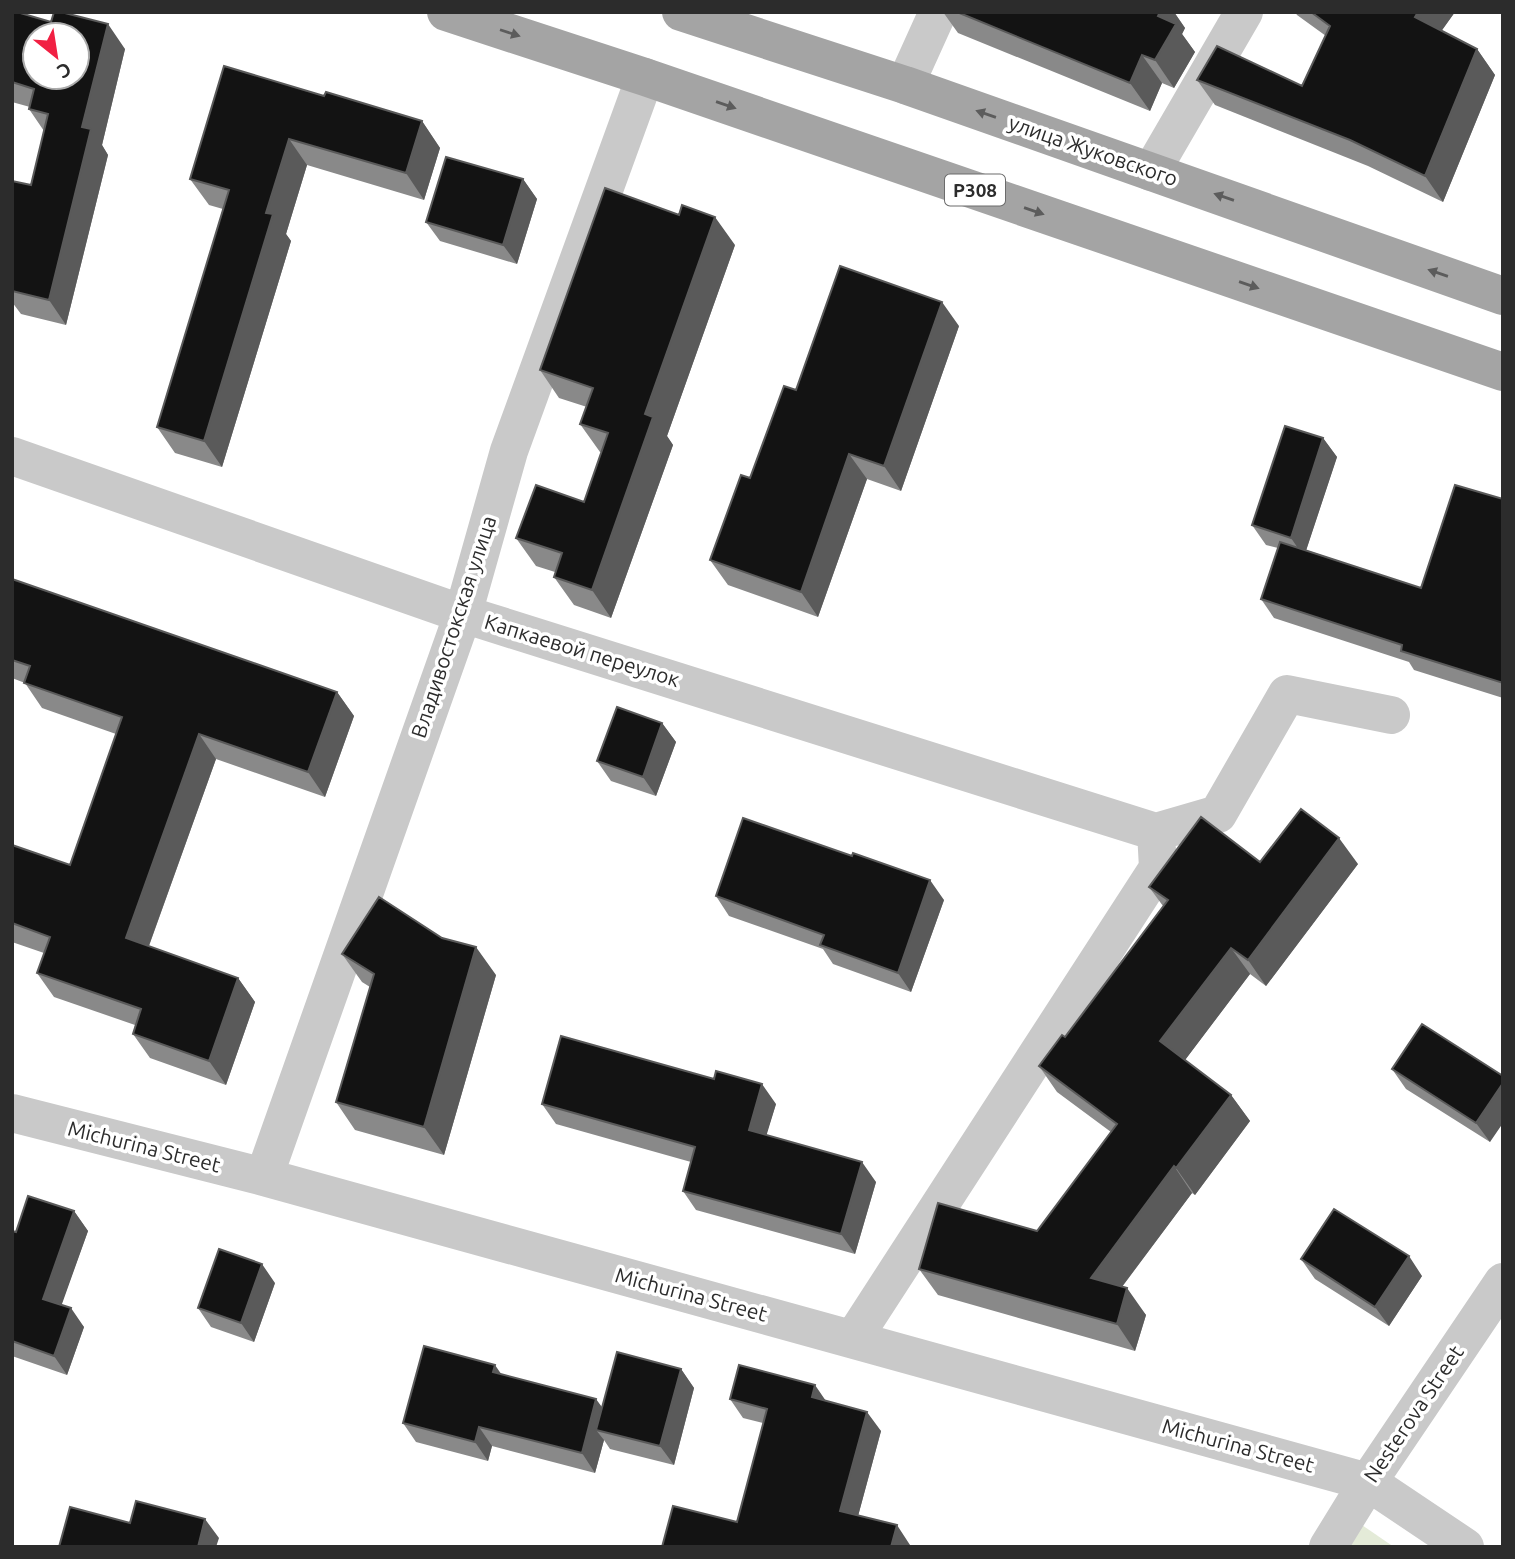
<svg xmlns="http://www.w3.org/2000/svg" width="1515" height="1559" viewBox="0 0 1515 1559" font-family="Ubuntu,sans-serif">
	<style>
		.green { fill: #e4ebd8 }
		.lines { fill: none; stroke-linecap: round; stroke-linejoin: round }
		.minor { stroke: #c9c9c9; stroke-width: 38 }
		.major { stroke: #a4a4a4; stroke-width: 38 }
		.wall { fill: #898989 }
		.shaded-wall { fill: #5a5a5a }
		.building { fill: #131313; stroke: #5a5a5a; stroke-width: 2; fill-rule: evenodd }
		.oneway { fill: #5c5c5c }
		.labels { text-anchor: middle; stroke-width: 7; stroke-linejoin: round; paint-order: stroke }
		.shield { fill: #fff; stroke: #6b6b6b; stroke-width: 2 }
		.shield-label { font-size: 19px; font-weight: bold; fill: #2c2c2c }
		.street-label { font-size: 21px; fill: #2c2c2c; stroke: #fff }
	</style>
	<rect width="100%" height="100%" fill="#fff"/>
	<path class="green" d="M 1359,1523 L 1394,1547 L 1344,1547 Z"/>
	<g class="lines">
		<path class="minor" d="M 905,85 L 938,12
			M 1151,172 L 1244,12
			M 12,456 L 463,614 L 1156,832
			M 1156,832 L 1218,814 L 1287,694 L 1391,715
			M 12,1113 L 264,1177 L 1368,1482 L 1465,1547
			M 264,1177 L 463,614 L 509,451 L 645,77
			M 853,1339 L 1158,868 L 1156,832
			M 1328,1547 L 1368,1482 L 1503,1282"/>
		<path class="major" d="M 446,12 L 645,77 L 1503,372
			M 681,12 L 905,85 L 1503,296"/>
	</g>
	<path class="wall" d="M 12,12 L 125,49 L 102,145 L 108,155 L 66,325 L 21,314 L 12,302 L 12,181 L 31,185 L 44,131 L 29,109 L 30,107 L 12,102 Z
		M 943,12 L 1174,12 L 1185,28 L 1182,34 L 1195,52 L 1174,88 L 1162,83 L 1150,111 L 958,33 Z
		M 1295,12 L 1455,12 L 1441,31 L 1477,49 L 1495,75 L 1443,202 L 1368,166 L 1215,105 L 1197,80 L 1302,86 L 1326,36 L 1297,15 Z
		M 324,96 L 422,121 L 440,148 L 424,200 L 307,165 L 286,234 L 291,241 L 222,467 L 175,453 L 157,427 L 223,209 L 209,205 L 190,179 Z
		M 523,179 L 537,199 L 517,264 L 440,241 L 426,222 Z
		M 735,245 L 667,436 L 673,445 L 611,618 L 574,605 L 554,577 L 555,572 L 536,566 L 516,538 L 584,502 L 602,452 L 600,452 L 580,424 L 587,407 L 559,398 L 540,370 Z
		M 959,326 L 901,491 L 867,479 L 818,617 L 728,585 L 710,560 L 750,478 L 796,390 Z
		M 1323,438 L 1337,457 L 1306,550 L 1421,588 L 1503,499 L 1503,698 L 1414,670 L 1409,662 L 1274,618 L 1261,599 L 1278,548 L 1266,545 L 1252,525 Z
		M 12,576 L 15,581 L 337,692 L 354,716 L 325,797 L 216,759 L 149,946 L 238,978 L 255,1002 L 226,1085 L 150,1058 L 133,1034 L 135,1025 L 54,997 L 37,973 L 44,953 L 12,942 L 12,845 L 70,865 L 116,734 L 42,708 L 25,683 L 12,678 Z
		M 662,723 L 676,742 L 656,796 L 611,781 L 597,761 Z
		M 852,856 L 944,900 L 911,992 L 833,964 L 823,949 L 729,916 L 716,896 Z
		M 1260,862 L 1358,864 L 1266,986 L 1250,974 L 1185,1060 L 1231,1095 L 1250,1121 L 1195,1195 L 1192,1193 L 1122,1287 L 1146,1315 L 1135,1351 L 938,1295 L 919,1269 L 1037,1231 L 1111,1132 L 1057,1092 L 1039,1066 L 1065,1037 L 1163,906 L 1149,887 Z
		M 342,954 L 496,975 L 444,1155 L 355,1130 L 336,1102 L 370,987 L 362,982 Z
		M 1392,1069 L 1503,1076 L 1490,1142 L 1406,1089 Z
		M 542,1104 L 776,1104 L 766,1135 L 876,1182 L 855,1254 L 696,1210 L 683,1191 L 691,1162 L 556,1124 Z
		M 74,1211 L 88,1231 L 61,1305 L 84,1327 L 67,1375 L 12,1356 L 12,1231 L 16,1232 Z
		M 1301,1259 L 1422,1276 L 1389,1326 L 1315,1279 Z
		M 275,1283 L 254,1342 L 211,1327 L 198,1308 Z
		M 681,1369 L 694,1388 L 674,1465 L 610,1449 L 604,1440 L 595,1473 L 492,1446 L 488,1461 L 416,1442 L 403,1423 L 501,1374 L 602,1407 Z
		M 730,1399 L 826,1401 L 881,1431 L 858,1516 L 910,1545 L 737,1522 L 763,1423 L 743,1418 Z"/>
	<path class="shaded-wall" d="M 1160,12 L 1174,12 L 1185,28 L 1182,34 L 1195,52 L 1174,88 L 1155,60 L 1158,16 Z
		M 1418,12 L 1455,12 L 1433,43 L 1415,17 Z
		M 108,24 L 125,49 L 102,145 L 108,155 L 66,325 L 49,300 L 82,127 Z
		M 1477,49 L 1495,75 L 1443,202 L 1425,176 Z
		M 1142,55 L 1162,83 L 1150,111 L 1130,83 Z
		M 422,121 L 440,148 L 424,200 L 406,173 Z
		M 289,139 L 307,165 L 286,234 L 291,241 L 222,467 L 204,441 L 266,213 Z
		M 523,179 L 537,199 L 517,264 L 503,245 Z
		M 715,217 L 735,245 L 667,436 L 673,445 L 611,618 L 592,590 L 645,414 Z
		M 942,302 L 959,326 L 901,491 L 884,466 Z
		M 1323,438 L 1337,457 L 1304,557 L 1291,538 Z
		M 849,454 L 867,479 L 818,617 L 801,592 Z
		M 337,692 L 354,716 L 325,797 L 308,772 Z
		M 662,723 L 676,742 L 656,796 L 643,777 Z
		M 199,734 L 216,759 L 143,962 L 126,938 Z
		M 1339,838 L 1358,864 L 1266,986 L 1248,960 Z
		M 930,880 L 944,900 L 911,992 L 898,973 Z
		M 476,947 L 496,975 L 444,1155 L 424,1127 Z
		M 1231,948 L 1250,974 L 1179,1068 L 1160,1041 Z
		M 238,978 L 255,1002 L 226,1085 L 209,1061 Z
		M 1503,1083 L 1503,1123 L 1490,1142 L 1476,1123 Z
		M 762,1084 L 776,1104 L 762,1150 L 749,1130 Z
		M 1231,1095 L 1250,1121 L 1195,1195 L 1176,1168 Z
		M 862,1162 L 876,1182 L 855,1254 L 841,1234 Z
		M 1174,1166 L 1192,1193 L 1109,1304 L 1091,1278 Z
		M 74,1211 L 88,1231 L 57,1318 L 43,1299 Z
		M 1409,1256 L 1422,1276 L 1389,1326 L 1375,1307 Z
		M 262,1264 L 275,1283 L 254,1342 L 241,1323 Z
		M 1127,1288 L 1146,1315 L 1135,1351 L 1117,1324 Z
		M 71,1308 L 84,1327 L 67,1375 L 54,1356 Z
		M 495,1365 L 508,1384 L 493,1372 Z
		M 681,1369 L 694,1388 L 674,1465 L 660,1446 Z
		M 815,1385 L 828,1404 L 812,1397 Z
		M 596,1399 L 610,1418 L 596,1430 L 604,1440 L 595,1473 L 582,1453 Z
		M 867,1412 L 881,1431 L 854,1531 L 840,1511 Z
		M 479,1427 L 492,1446 L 488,1461 L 475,1442 Z
		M 205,1519 L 219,1538 L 216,1547 L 198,1547 Z
		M 897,1525 L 910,1545 L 910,1547 L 891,1547 Z"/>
	<path class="building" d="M 12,12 L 17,12 L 51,22 L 54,12 L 61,12 L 108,24 L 82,127 L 91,129 L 49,300 L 12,291 L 12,181 L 31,185 L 48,114 L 29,109 L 34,89 L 12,82 ZM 35,35 L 77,35 L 77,77 L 35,77 Z
		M 957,12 L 1160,12 L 1158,16 L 1176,24 L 1155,60 L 1142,55 L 1130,83 Z
		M 1311,12 L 1418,12 L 1415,17 L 1477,49 L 1425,176 L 1350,140 L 1197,80 L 1217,46 L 1302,86 L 1330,26 Z
		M 224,66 L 324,96 L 326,92 L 422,121 L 406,173 L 289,139 L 266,213 L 273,214 L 204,441 L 157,427 L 229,190 L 190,179 Z
		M 446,157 L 523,179 L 503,245 L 426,222 Z
		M 605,188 L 679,215 L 682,205 L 715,217 L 645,414 L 653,417 L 592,590 L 554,577 L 562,553 L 516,538 L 536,485 L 584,502 L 608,433 L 580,424 L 593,388 L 540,370 Z
		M 840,266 L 942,302 L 884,466 L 849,454 L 801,592 L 710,560 L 741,475 L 750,478 L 784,386 L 796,390 Z
		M 1285,426 L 1323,438 L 1291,538 L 1252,525 Z
		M 1455,485 L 1503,499 L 1503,683 L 1401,651 L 1402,645 L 1261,599 L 1280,542 L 1421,588 Z
		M 12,579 L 337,692 L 308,772 L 199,734 L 126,938 L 238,978 L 209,1061 L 133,1034 L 141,1009 L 37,973 L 50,937 L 12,923 L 12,845 L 70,865 L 122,717 L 24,683 L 30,666 L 12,660 Z
		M 617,707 L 662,723 L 643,777 L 597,761 Z
		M 1301,809 L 1339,838 L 1248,960 L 1231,948 L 1160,1041 L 1231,1095 L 1176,1168 L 1174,1166 L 1091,1278 L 1127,1288 L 1117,1324 L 919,1269 L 938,1203 L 1037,1231 L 1117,1124 L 1039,1066 L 1062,1035 L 1065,1037 L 1168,900 L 1149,887 L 1201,817 L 1260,862 Z
		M 743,818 L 852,856 L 853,853 L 930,880 L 898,973 L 820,945 L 824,935 L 716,896 Z
		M 379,897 L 442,938 L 476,947 L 424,1127 L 336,1102 L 374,974 L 342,954 Z
		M 1422,1024 L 1503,1076 L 1503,1083 L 1476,1123 L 1392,1069 Z
		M 561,1036 L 714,1079 L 716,1071 L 762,1084 L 749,1130 L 862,1162 L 841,1234 L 683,1191 L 695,1147 L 542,1104 Z
		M 28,1196 L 74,1211 L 43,1299 L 71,1308 L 54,1356 L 12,1341 L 12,1231 L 16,1232 Z
		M 1334,1209 L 1409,1256 L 1375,1307 L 1301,1259 Z
		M 219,1249 L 262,1264 L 241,1323 L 198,1308 Z
		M 424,1346 L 495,1365 L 493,1372 L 596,1399 L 582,1453 L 479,1427 L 475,1442 L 403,1423 Z
		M 617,1352 L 681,1369 L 660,1446 L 596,1430 Z
		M 739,1365 L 815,1385 L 812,1397 L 867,1412 L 840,1511 L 897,1525 L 891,1547 L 662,1547 L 673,1506 L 737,1522 L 767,1409 L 730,1399 Z
		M 136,1501 L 205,1519 L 198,1547 L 59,1547 L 70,1507 L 130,1523 Z"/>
	<defs><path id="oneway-solid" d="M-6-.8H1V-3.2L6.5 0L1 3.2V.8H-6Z" transform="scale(1.75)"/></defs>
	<g class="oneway">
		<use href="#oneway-solid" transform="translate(510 33) rotate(18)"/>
		<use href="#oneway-solid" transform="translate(726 105) rotate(19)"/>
		<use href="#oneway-solid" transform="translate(986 114) rotate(-161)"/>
		<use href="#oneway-solid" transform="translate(1224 197) rotate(-161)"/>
		<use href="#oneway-solid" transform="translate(1034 211) rotate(19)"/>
		<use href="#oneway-solid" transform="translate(1438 273) rotate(-161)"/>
		<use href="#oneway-solid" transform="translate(1249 285) rotate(19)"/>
	</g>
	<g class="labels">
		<rect class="shield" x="945" y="174.5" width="60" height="31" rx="5"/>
		<g class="shield-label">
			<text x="975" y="197">P308</text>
		</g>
		<g class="street-label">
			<text transform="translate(1093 151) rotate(19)" y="7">улица Жуковского</text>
			<text transform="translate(454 627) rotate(-72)" y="7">Владивостокская улица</text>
			<text transform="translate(582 651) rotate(17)" y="7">Капкаевой переулок</text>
			<text transform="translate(144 1147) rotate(14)" y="7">Michurina Street</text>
			<text transform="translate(691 1295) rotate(15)" y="7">Michurina Street</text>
			<text transform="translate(1414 1414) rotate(-56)" y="7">Nesterova Street</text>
			<text transform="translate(1238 1446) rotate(15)" y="7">Michurina Street</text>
		</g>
	</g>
	<rect width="1515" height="1559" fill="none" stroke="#2c2c2c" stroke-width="28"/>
	<g transform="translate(56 56) rotate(150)"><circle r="33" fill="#ffffff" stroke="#ababab" stroke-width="2"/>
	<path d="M0-5L12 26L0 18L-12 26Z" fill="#f12043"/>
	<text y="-10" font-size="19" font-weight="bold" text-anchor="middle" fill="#2c2c2c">С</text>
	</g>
</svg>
